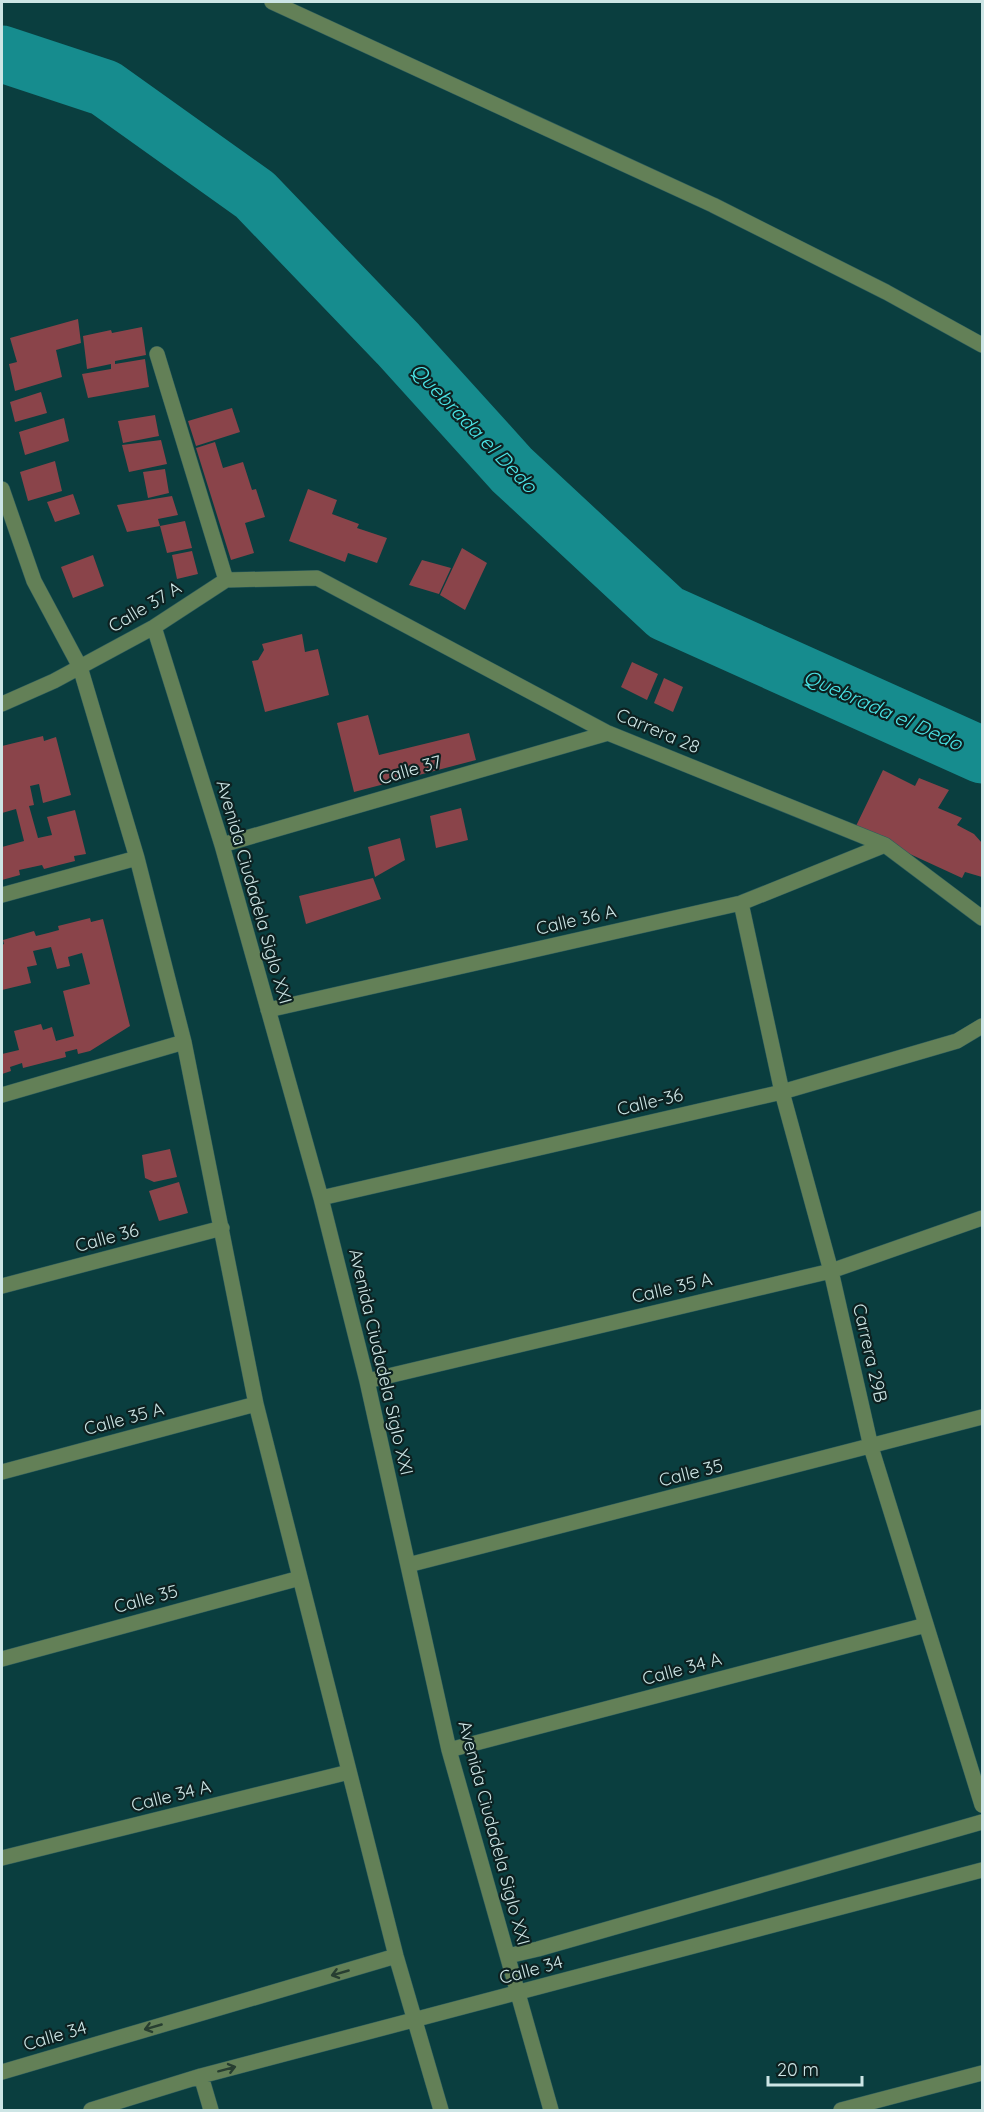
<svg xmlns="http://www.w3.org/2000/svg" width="984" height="2112" viewBox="0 0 984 2112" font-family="Quicksand,sans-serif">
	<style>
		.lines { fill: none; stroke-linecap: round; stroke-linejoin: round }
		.river { stroke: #168c8e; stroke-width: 57 }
		.building { fill: #8a444a }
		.minor-casing { stroke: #2d5c5d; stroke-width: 16 }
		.minor { stroke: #638057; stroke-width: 15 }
		.oneway { stroke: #273e31 }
		.labels { text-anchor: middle; stroke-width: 4.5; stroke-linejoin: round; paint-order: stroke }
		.street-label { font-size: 18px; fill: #cde5e5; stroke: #0d2121 }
		.water-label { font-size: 20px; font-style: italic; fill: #4ce5e7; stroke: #0d2121 }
	</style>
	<rect width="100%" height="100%" fill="#0a3e3f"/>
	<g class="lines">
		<path class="river" d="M 2,54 L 105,88 L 255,195 L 398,344 L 512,470 L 666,613 L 982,755"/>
	</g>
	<path class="building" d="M 78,319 L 81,343 L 56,350 L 62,377 L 15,391 L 9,364 L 17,362 L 10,338 Z
		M 142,327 L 146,355 L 115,361 L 115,364 L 145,359 L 149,387 L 88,398 L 82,374 L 111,369 L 111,364 L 87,369 L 83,336 L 111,330 L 112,333 Z
		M 41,392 L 47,413 L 15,422 L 10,402 Z
		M 232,408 L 240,432 L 196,446 L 188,421 Z
		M 155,415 L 159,436 L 123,443 L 118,421 Z
		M 64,418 L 69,441 L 25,455 L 19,432 Z
		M 161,440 L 167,464 L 129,472 L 122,445 Z
		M 215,442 L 223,468 L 243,462 L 252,490 L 256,489 L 265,517 L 245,523 L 254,553 L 231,560 L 196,448 Z
		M 55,461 L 62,491 L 28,501 L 20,472 Z
		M 165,469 L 169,493 L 148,498 L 143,472 Z
		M 308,489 L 337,500 L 332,514 L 359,524 L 357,528 L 387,538 L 377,563 L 348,553 L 345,562 L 289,541 Z
		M 73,494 L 80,514 L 55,522 L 47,502 Z
		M 172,496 L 178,515 L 158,519 L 160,526 L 127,532 L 117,505 Z
		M 185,521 L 192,548 L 167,553 L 160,526 Z
		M 462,548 L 487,563 L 465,610 L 440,595 Z
		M 192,551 L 198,574 L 177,579 L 172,555 Z
		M 93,555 L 104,586 L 73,598 L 61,567 Z
		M 422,560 L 451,568 L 439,594 L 409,585 Z
		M 302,634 L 305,652 L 318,649 L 329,695 L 265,712 L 252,661 L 258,660 L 264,650 L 262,644 Z
		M 632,662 L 658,674 L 647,700 L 621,687 Z
		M 664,678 L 683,687 L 673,712 L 654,703 Z
		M 368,715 L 379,755 L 469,733 L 476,760 L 354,792 L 337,723 Z
		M 43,736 L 44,741 L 56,737 L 71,795 L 43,803 L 39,784 L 30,786 L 34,805 L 29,806 L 38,838 L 52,835 L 47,817 L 75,810 L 86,854 L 74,856 L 75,861 L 59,865 L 44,869 L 42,865 L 19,870 L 20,875 L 2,880 L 2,847 L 24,841 L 16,809 L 2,813 L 2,746 Z
		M 883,770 L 915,786 L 919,778 L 949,790 L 938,808 L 962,818 L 957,825 L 974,834 L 982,843 L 982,877 L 965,872 L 962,878 L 912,855 L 856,826 Z
		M 461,808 L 468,840 L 436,848 L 430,816 Z
		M 400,838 L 405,860 L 375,877 L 368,847 Z
		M 373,878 L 381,899 L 306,924 L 299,896 Z
		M 90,918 L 91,922 L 103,919 L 130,1026 L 90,1051 L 78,1054 L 77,1049 L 65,1052 L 66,1057 L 23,1068 L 22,1063 L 10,1067 L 11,1071 L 2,1074 L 2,1054 L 19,1050 L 14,1031 L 41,1024 L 43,1030 L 52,1027 L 56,1041 L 74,1036 L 63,991 L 90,984 L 82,953 L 68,957 L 70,966 L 57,969 L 51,947 L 33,951 L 37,965 L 27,967 L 31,983 L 2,990 L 2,945 L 4,944 L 3,940 L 34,931 L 36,936 L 48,933 L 59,930 L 58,926 Z
		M 170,1149 L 177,1177 L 154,1182 L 145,1178 L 142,1155 Z
		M 179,1182 L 188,1213 L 159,1221 L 149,1191 Z"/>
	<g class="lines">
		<defs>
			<path id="minor" d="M 272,2 L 713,205 L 886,292 L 982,345
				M 157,354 L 226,580
				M 2,489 L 34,581 L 80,667 L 137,858 L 184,1042 L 256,1404 L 396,1956 L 441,2110
				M 154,627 L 222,845 L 321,1198 L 367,1381 L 449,1750 L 551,2110
				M 2,704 L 54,681 L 154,627 L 226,580 L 317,578 L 608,733 L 885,845 L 982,918
				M 222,845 L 608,733
				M 2,895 L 137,858
				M 741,903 L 782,1092 L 831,1271 L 871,1447 L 982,1805
				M 268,1010 L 741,903 L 885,845
				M 2,1095 L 184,1042
				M 321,1198 L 782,1092 L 957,1041 L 982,1026
				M 2,1286 L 222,1228
				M 367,1381 L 831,1271 L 982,1218
				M 2,1472 L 256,1404
				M 408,1565 L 982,1417
				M 2,1659 L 300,1578
				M 449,1750 L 926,1625
				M 2,1858 L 349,1772
				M 508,1956 L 538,1949 L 982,1822
				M 2,2072 L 396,1956
				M 201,2076 L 211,2110
				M 91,2110 L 201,2076 L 982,1870
				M 841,2110 L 982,2073"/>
		</defs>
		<use href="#minor" class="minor-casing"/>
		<use href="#minor" class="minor"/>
	</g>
	<defs><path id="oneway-shaft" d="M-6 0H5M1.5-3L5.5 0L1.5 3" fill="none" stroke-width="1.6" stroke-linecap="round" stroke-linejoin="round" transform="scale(1.5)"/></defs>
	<g class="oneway">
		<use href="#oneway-shaft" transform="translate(340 1973) rotate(164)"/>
		<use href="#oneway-shaft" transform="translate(153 2027) rotate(164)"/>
		<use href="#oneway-shaft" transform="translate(227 2069) rotate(-15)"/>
	</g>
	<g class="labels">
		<g class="street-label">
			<text transform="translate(145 607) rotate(-31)" y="6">Calle 37 A</text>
			<text transform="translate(658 731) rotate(23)" y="6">Carrera 28</text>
			<text transform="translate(410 770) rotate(-16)" y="6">Calle 37</text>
			<text transform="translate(254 892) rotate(74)" y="6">Avenida Ciudadela Siglo XXI</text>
			<text transform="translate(576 920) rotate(-13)" y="6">Calle 36 A</text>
			<text transform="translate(650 1102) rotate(-13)" y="6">Calle-36</text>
			<text transform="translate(107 1238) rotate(-15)" y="6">Calle 36</text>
			<text transform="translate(672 1288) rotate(-13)" y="6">Calle 35 A</text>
			<text transform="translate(870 1353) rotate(77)" y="6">Carrera 29B</text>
			<text transform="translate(381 1362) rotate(77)" y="6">Avenida Ciudadela Siglo XXI</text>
			<text transform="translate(124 1419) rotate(-15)" y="6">Calle 35 A</text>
			<text transform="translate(691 1473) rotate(-14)" y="6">Calle 35</text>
			<text transform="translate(146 1599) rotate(-15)" y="6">Calle 35</text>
			<text transform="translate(682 1669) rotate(-15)" y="6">Calle 34 A</text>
			<text transform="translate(171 1796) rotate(-14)" y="6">Calle 34 A</text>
			<text transform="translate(494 1833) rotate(75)" y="6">Avenida Ciudadela Siglo XXI</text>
			<text transform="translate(531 1970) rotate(-15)" y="6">Calle 34</text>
			<text transform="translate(55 2036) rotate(-16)" y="6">Calle 34</text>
		</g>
		<g class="water-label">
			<text transform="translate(474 428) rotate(46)" y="7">Quebrada el Dedo</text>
			<text transform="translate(883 710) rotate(24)" y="7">Quebrada el Dedo</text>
		</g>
	</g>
	<rect width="984" height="2112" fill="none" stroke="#cde5e5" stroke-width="6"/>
	<path d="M768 2076v9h94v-9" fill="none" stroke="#cde5e5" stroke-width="3"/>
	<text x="777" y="2076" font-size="18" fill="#cde5e5" stroke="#0d2121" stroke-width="4.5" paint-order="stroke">20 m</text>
</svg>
